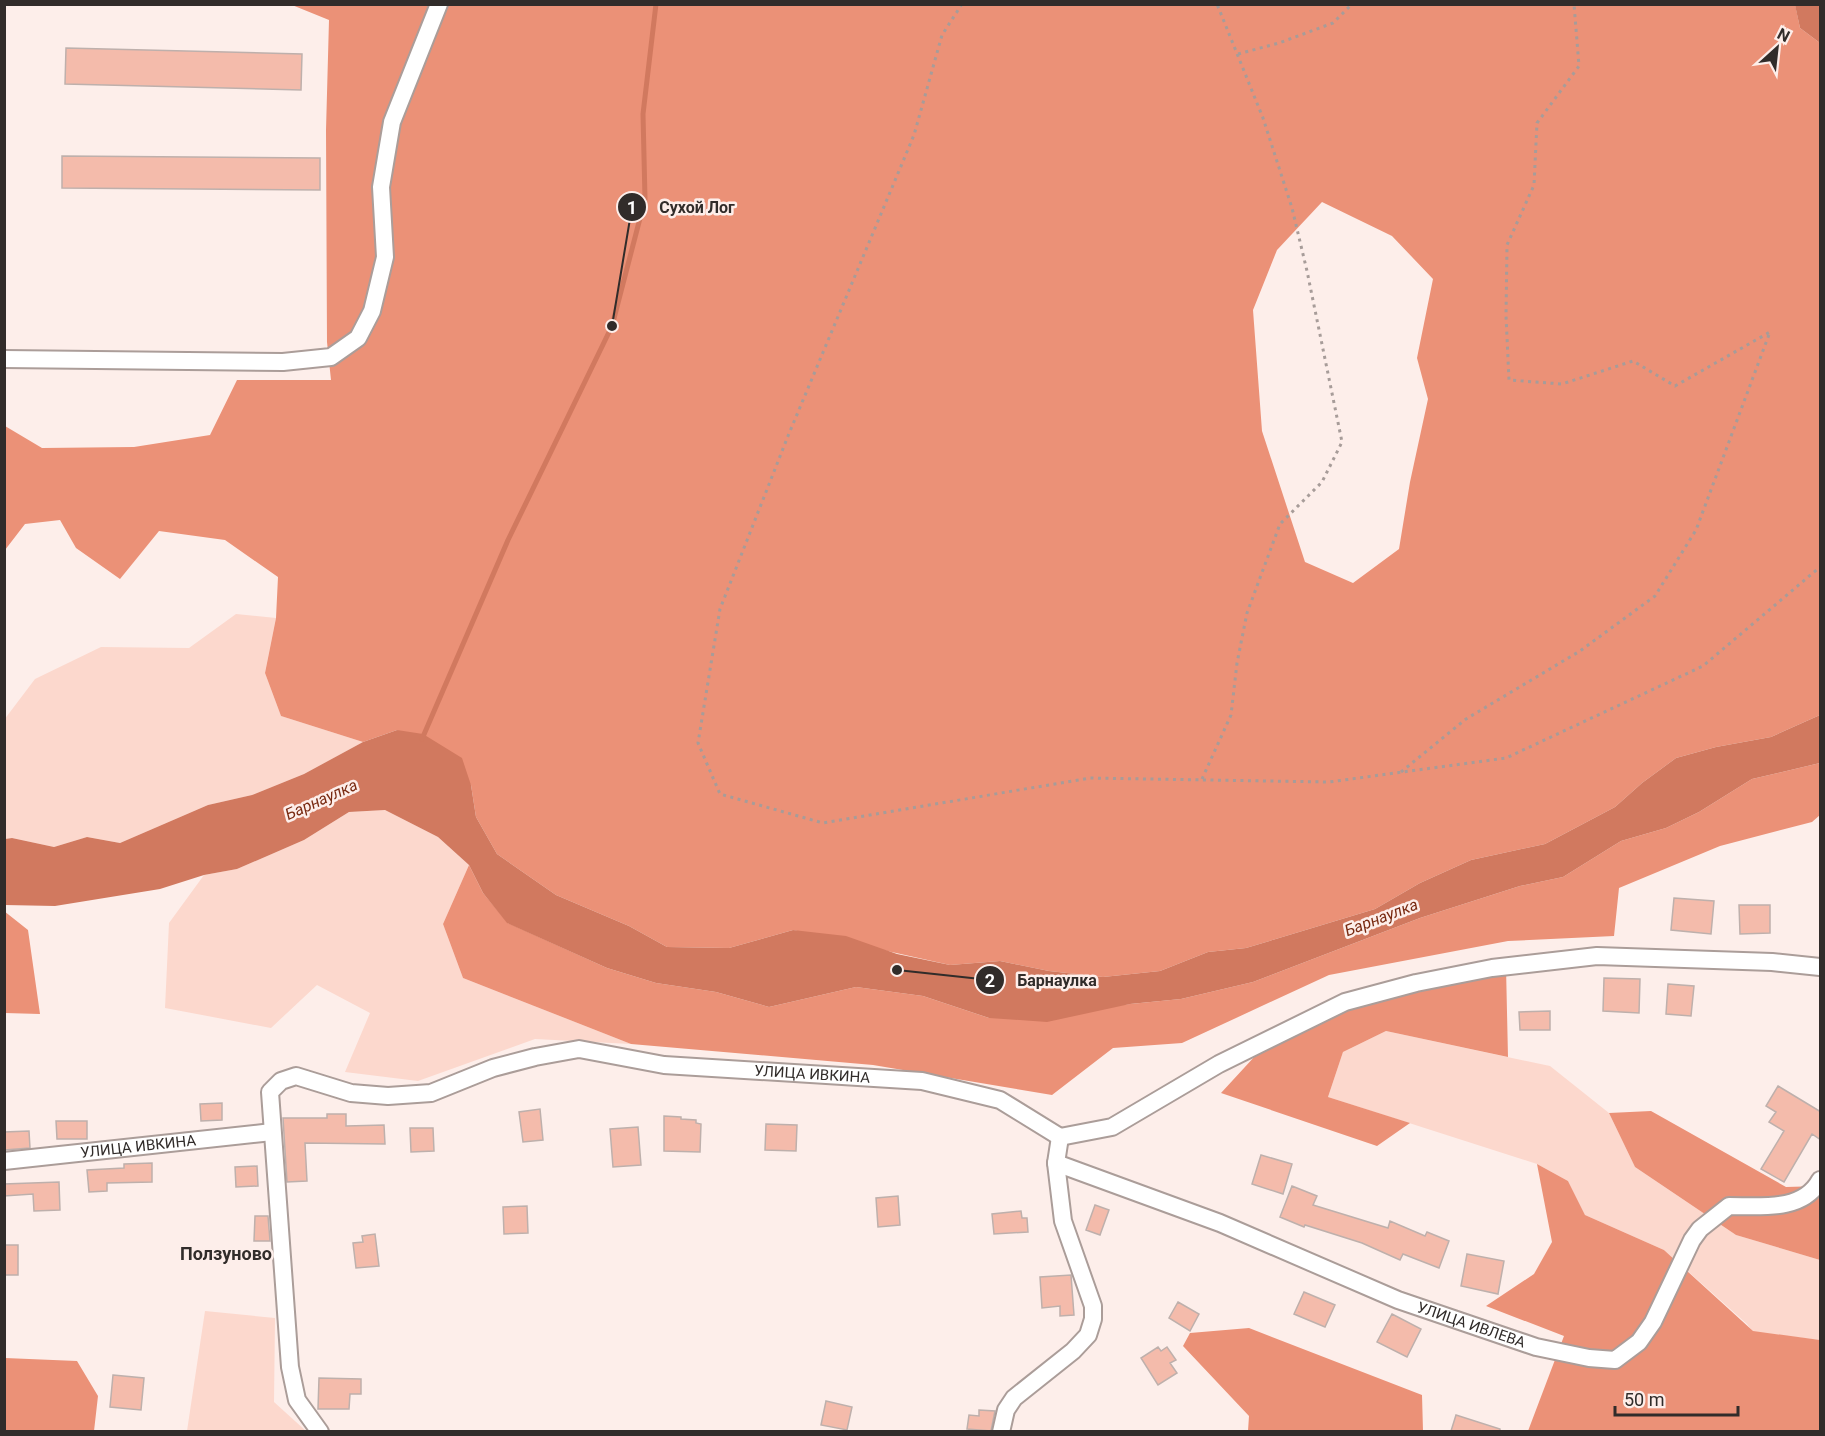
<svg xmlns="http://www.w3.org/2000/svg" width="1825" height="1436" viewBox="0 0 1825 1436" font-family="Roboto,sans-serif">
	<style>
		.green { fill: #fcd8cd }
		.forest { fill: #eb9177; fill-rule: evenodd }
		.water { fill: #d1795f }
		.lines { fill: none; stroke-linecap: round; stroke-linejoin: round }
		.stream { stroke: #d1795f; stroke-width: 5 }
		.building { fill: #f4bbab; stroke: #beb0ac; stroke-width: 1.5 }
		.street-casing { stroke: #ab9d99; stroke-width: 20 }
		.path { stroke: #a79c99; stroke-width: 3; stroke-dasharray: 3 4.5; stroke-linecap: butt }
		.street { stroke: #fff; stroke-width: 16 }
		.labels { text-anchor: middle; stroke-width: 5; stroke-linejoin: round; paint-order: stroke }
		.street-label { font-size: 15px; fill: #312c2a; stroke: #fdeeea }
		.water-label { font-size: 16px; font-style: italic; fill: #792a11; stroke: #fdeeea }
		.quarter-label { font-size: 18px; font-weight: bold; fill: #312c2a; stroke: #fdeeea }
		.leader { fill: none; stroke: #312c2a; stroke-width: 2 }
		.callout-dot { fill: #312c2a; stroke: #fdeeea; stroke-width: 2 }
		.mark-label { font-size: 18px; text-anchor: middle; font-weight: bold; fill: #fff }
		.callout-label { font-size: 16px; text-anchor: middle; font-weight: bold; fill: #312c2a; stroke: #fdeeea; stroke-width: 5; stroke-linejoin: round; paint-order: stroke }
	</style>
	<rect width="100%" height="100%" fill="#fdeeea"/>
	<path class="green" d="M 236,614 L 276,618 L 265,673 L 281,716 L 363,742 L 304,774 L 252,795 L 208,805 L 120,843 L 87,837 L 54,847 L 12,838 L 5,839 L 4,720 L 35,679 L 101,647 L 189,648 Z
		M 385,810 L 438,837 L 469,865 L 443,924 L 463,978 L 631,1044 L 535,1039 L 418,1081 L 345,1072 L 370,1013 L 317,985 L 271,1028 L 165,1008 L 169,923 L 204,875 L 237,869 L 304,840 L 349,812 Z
		M 1386,1031 L 1550,1066 L 1609,1113 L 1635,1167 L 1736,1235 L 1820,1260 L 1820,1340 L 1753,1332 L 1747,1324 L 1664,1250 L 1585,1215 L 1568,1181 L 1537,1164 L 1328,1097 L 1343,1052 Z
		M 205,1311 L 275,1318 L 274,1402 L 306,1431 L 187,1431 Z"/>
	<path class="forest" d="M 1795,4 L 1800,28 L 1820,43 L 1820,715 L 1771,737 L 1716,747 L 1676,758 L 1642,783 L 1615,807 L 1545,844 L 1471,860 L 1420,883 L 1375,909 L 1246,948 L 1208,952 L 1160,971 L 1103,977 L 1049,971 L 1000,961 L 950,965 L 793,930 L 729,948 L 667,947 L 629,926 L 556,895 L 497,854 L 476,817 L 471,785 L 397,730 L 363,742 L 281,716 L 265,673 L 276,618 L 278,577 L 225,540 L 159,531 L 120,579 L 76,548 L 60,520 L 25,524 L 5,550 L 5,426 L 42,448 L 134,447 L 210,435 L 237,380 L 331,380 L 327,342 L 326,130 L 329,20 L 292,5 ZM 1322,202 L 1392,236 L 1433,279 L 1417,358 L 1428,399 L 1410,482 L 1399,549 L 1353,583 L 1305,562 L 1262,431 L 1253,310 L 1277,250 Z
		M 1820,763 L 1820,815 L 1812,822 L 1720,846 L 1619,888 L 1614,936 L 1508,941 L 1329,975 L 1182,1043 L 1113,1048 L 1052,1095 L 873,1065 L 631,1044 L 463,978 L 443,924 L 469,865 L 483,893 L 508,923 L 607,968 L 656,983 L 716,992 L 769,1007 L 856,987 L 923,996 L 989,1018 L 1181,999 L 1253,982 L 1420,918 L 1520,886 L 1563,877 L 1621,841 L 1666,828 L 1699,812 L 1752,779 Z
		M 4,911 L 28,930 L 40,1014 L 5,1013 Z
		M 1506,967 L 1508,1057 L 1386,1031 L 1343,1052 L 1328,1097 L 1410,1123 L 1377,1146 L 1221,1093 L 1256,1055 L 1359,998 Z
		M 1651,1111 L 1786,1187 L 1820,1186 L 1820,1260 L 1736,1235 L 1635,1167 L 1609,1113 Z
		M 1537,1164 L 1568,1181 L 1585,1215 L 1664,1250 L 1753,1331 L 1820,1340 L 1820,1431 L 1528,1431 L 1564,1336 L 1486,1306 L 1534,1274 L 1552,1242 Z
		M 1249,1328 L 1422,1395 L 1423,1431 L 1248,1431 L 1249,1416 L 1183,1346 L 1190,1333 Z
		M 5,1358 L 77,1361 L 98,1396 L 94,1431 L 5,1431 Z"/>
	<path class="water" d="M 1795,5 L 1820,5 L 1820,43 L 1800,28 Z
		M 1820,715 L 1820,763 L 1752,779 L 1699,812 L 1666,828 L 1621,841 L 1563,877 L 1520,886 L 1420,918 L 1253,982 L 1181,999 L 1130,1004 L 1047,1022 L 989,1018 L 923,996 L 856,987 L 769,1007 L 716,992 L 656,983 L 607,968 L 507,923 L 483,893 L 469,865 L 438,837 L 385,810 L 349,812 L 304,840 L 237,869 L 204,875 L 160,889 L 55,906 L 5,905 L 5,839 L 12,838 L 54,847 L 87,837 L 120,843 L 208,805 L 252,795 L 304,774 L 363,742 L 397,730 L 423,734 L 462,758 L 471,785 L 476,817 L 497,854 L 556,895 L 629,926 L 667,947 L 729,948 L 793,930 L 846,936 L 897,954 L 950,965 L 1000,961 L 1049,971 L 1103,977 L 1160,971 L 1208,952 L 1246,948 L 1375,909 L 1420,883 L 1471,860 L 1545,844 L 1615,807 L 1642,783 L 1676,758 L 1716,747 L 1771,737 Z"/>
	<g class="lines">
		<path class="stream" d="M 422,739 L 508,540 L 612,326 L 645,199 L 643,114 L 656,4"/>
	</g>
	<path class="building" d="M 66,48 L 302,54 L 301,90 L 65,84 Z
		M 62,156 L 320,158 L 320,190 L 62,188 Z
		M 1674,898 L 1714,901 L 1711,934 L 1671,930 Z
		M 1739,905 L 1770,905 L 1770,933 L 1740,934 Z
		M 1604,978 L 1640,979 L 1639,1013 L 1603,1011 Z
		M 1668,984 L 1694,986 L 1691,1016 L 1666,1014 Z
		M 1550,1011 L 1550,1030 L 1520,1030 L 1519,1012 Z
		M 1778,1086 L 1821,1112 L 1821,1140 L 1812,1134 L 1784,1182 L 1761,1169 L 1784,1131 L 1769,1122 L 1776,1112 L 1766,1106 Z
		M 222,1103 L 222,1120 L 201,1121 L 200,1104 Z
		M 540,1109 L 543,1140 L 523,1142 L 519,1112 Z
		M 327,1114 L 346,1114 L 346,1126 L 384,1125 L 385,1144 L 305,1143 L 307,1181 L 287,1182 L 283,1118 L 327,1118 Z
		M 664,1116 L 681,1117 L 681,1119 L 696,1120 L 696,1123 L 701,1124 L 700,1152 L 664,1151 Z
		M 56,1121 L 87,1121 L 87,1139 L 57,1139 Z
		M 766,1124 L 797,1125 L 796,1151 L 765,1150 Z
		M 638,1127 L 641,1165 L 613,1167 L 610,1129 Z
		M 410,1128 L 433,1128 L 434,1151 L 411,1152 Z
		M 29,1131 L 30,1148 L 4,1150 L 4,1132 Z
		M 1261,1155 L 1292,1164 L 1283,1194 L 1252,1184 Z
		M 152,1163 L 152,1182 L 107,1183 L 107,1191 L 89,1192 L 87,1170 L 124,1168 L 124,1164 Z
		M 257,1166 L 258,1186 L 236,1187 L 235,1167 Z
		M 59,1182 L 60,1210 L 34,1211 L 33,1194 L 4,1196 L 4,1184 Z
		M 1292,1186 L 1317,1196 L 1313,1205 L 1388,1228 L 1390,1221 L 1425,1236 L 1427,1232 L 1449,1241 L 1439,1268 L 1403,1254 L 1400,1260 L 1362,1243 L 1305,1225 L 1304,1227 L 1280,1217 Z
		M 898,1196 L 900,1225 L 878,1227 L 876,1198 Z
		M 1095,1205 L 1109,1210 L 1100,1235 L 1086,1230 Z
		M 527,1206 L 528,1233 L 504,1234 L 503,1207 Z
		M 1021,1211 L 1022,1218 L 1027,1218 L 1028,1232 L 994,1234 L 992,1214 Z
		M 255,1216 L 268,1216 L 270,1241 L 254,1241 Z
		M 375,1234 L 379,1266 L 356,1268 L 353,1243 L 363,1242 L 362,1236 Z
		M 4,1245 L 18,1245 L 18,1275 L 4,1275 Z
		M 1467,1254 L 1504,1261 L 1498,1294 L 1461,1286 Z
		M 1071,1275 L 1074,1315 L 1060,1316 L 1060,1306 L 1042,1308 L 1040,1277 Z
		M 1304,1292 L 1335,1305 L 1325,1327 L 1294,1314 Z
		M 1178,1302 L 1199,1314 L 1190,1331 L 1169,1318 Z
		M 1392,1314 L 1421,1329 L 1407,1357 L 1377,1342 Z
		M 1158,1347 L 1161,1351 L 1167,1347 L 1176,1360 L 1170,1363 L 1177,1373 L 1158,1385 L 1141,1358 Z
		M 113,1375 L 144,1378 L 141,1410 L 110,1407 Z
		M 319,1378 L 361,1379 L 361,1394 L 350,1394 L 349,1409 L 318,1409 Z
		M 826,1401 L 852,1407 L 847,1430 L 821,1425 Z
		M 979,1410 L 995,1411 L 991,1431 L 967,1429 L 969,1415 L 979,1416 Z
		M 1456,1415 L 1500,1429 L 1500,1431 L 1451,1431 Z"/>
	<g class="lines">
		<defs>
			<g id="street">
				<path d="M 4,359 L 283,362 L 331,357 L 358,338 L 372,311 L 385,257 L 381,187 L 392,122 L 439,4"/>
				<path d="M 1060,1137 L 1112,1127 L 1219,1064 L 1345,1002 L 1416,983 L 1492,968 L 1597,956 L 1772,962 L 1820,967"/>
				<path id="s1" d="M 4,1161 L 272,1132"/>
				<path id="s2" d="M 1056,1163 L 1220,1223 L 1398,1300 L 1536,1347 L 1589,1358 L 1615,1360 L 1639,1342 L 1653,1322 L 1692,1240 L 1700,1229 L 1729,1206 C 1760,1206 1803,1212 1820,1180"/>
				<path id="s3" d="M 320,1432 L 297,1400 L 290,1367 L 270,1092 L 281,1081 L 296,1076 L 351,1093 L 388,1096 L 431,1093 L 493,1068 L 535,1057 L 579,1049 L 664,1065 L 922,1081 L 1000,1100 L 1060,1137"/>
				<path d="M 1001,1432 L 1006,1410 L 1014,1398 L 1073,1351 L 1088,1335 L 1093,1319 L 1093,1306 L 1063,1221 L 1056,1163 L 1060,1137"/>
			</g>
		</defs>
		<use href="#street" class="street-casing"/>
		<path class="path" d="M 962,4 L 942,35 L 914,135 L 788,436 L 720,609 L 698,743 L 720,794 L 823,823 L 1090,778 L 1329,782 L 1506,758 L 1703,666 L 1820,567
			M 1238,54 L 1279,43 L 1333,23 L 1352,4
			M 1401,772 L 1466,719 L 1580,651 L 1655,596 L 1696,530 L 1770,332 L 1675,386 L 1633,361 L 1562,384 L 1509,380 L 1506,316 L 1507,245 L 1534,185 L 1537,123 L 1579,66 L 1574,4
			M 1202,779 L 1231,715 L 1237,663 L 1247,613 L 1280,524 L 1322,482 L 1342,442 L 1307,271 L 1292,208 L 1263,118 L 1217,4"/>
		<use href="#street" class="street"/>
	</g>
	<g class="labels">
		<g class="street-label">
			<text dy="5" stroke="none"><textPath href="#s3" startOffset="908">УЛИЦА ИВКИНА</textPath></text>
			<text dy="5" stroke="none"><textPath href="#s1" startOffset="135">УЛИЦА ИВКИНА</textPath></text>
			<text dy="5" stroke="none"><textPath href="#s2" startOffset="446">УЛИЦА ИВЛЕВА</textPath></text>
		</g>
		<g class="water-label">
			<text transform="translate(321 799) rotate(-24)" y="6">Барнаулка</text>
			<text transform="translate(1381 917) rotate(-21)" y="6">Барнаулка</text>
		</g>
		<g class="quarter-label">
			<text x="226" y="1260">Ползуново</text>
		</g>
	</g>
	<path class="leader" d="M612 326L632 207M897 970L990 980"/>
	<g class="callout-dot">
		<circle cx="612" cy="326" r="6"/>
		<circle cx="897" cy="970" r="6"/>
		<circle cx="632" cy="207" r="15"/>
		<circle cx="990" cy="980" r="15"/>
	</g>
	<g class="mark-label">
		<text x="632" y="214">1</text>
		<text x="990" y="987">2</text>
	</g>
	<g class="callout-label">
		<text x="697" y="213">Сухой Лог</text>
		<text x="1057" y="986">Барнаулка</text>
	</g>
	<rect width="1825" height="1436" fill="none" stroke="#312c2a" stroke-width="12"/>
	<g transform="translate(1777 48) rotate(27)" stroke="#fdeeea" stroke-width="4.5" paint-order="stroke">
	<path d="M0-4.5L10 22L0 15L-10 22Z" fill="#312c2a"/>
	<text y="-9" font-size="16" font-weight="bold" text-anchor="middle" fill="#312c2a">N</text>
	</g>
	<path d="M1615 1406v9h123v-9" fill="none" stroke="#312c2a" stroke-width="3"/>
	<text x="1624" y="1406" font-size="18" fill="#312c2a" stroke="#fdeeea" stroke-width="4.5" paint-order="stroke">50 m</text>
</svg>
